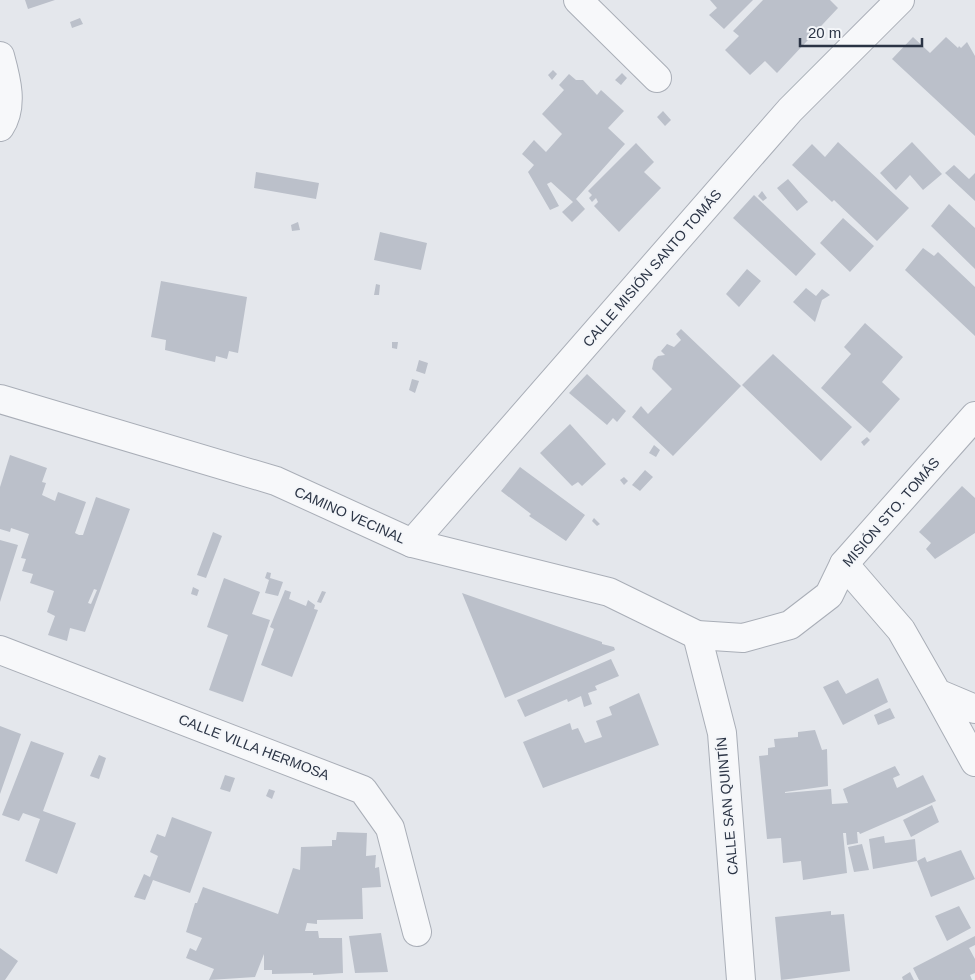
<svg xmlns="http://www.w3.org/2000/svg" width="975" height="980" viewBox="0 0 975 980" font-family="Helvetica,sans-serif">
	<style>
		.building { fill: #bbc0ca; fill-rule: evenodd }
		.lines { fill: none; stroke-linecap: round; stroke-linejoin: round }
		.minor-casing { stroke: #a9aeb7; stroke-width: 30 }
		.tertiary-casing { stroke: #a9aeb7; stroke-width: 30 }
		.minor { stroke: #f7f8fa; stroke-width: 28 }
		.tertiary { stroke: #f7f8fa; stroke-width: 28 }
		.labels { text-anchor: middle; stroke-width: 4; stroke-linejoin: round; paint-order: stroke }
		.street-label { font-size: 14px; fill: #2b3445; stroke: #f4f6f9 }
	</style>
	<rect width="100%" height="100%" fill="#e4e7ec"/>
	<path class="building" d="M 25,0 L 55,0 L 28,9 Z
		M 710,0 L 753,0 L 724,29 L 709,15 L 717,8 Z
		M 763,0 L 830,0 L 838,8 L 777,73 L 765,61 L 750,75 L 725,50 L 739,36 L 733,31 Z
		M 80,18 L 83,24 L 72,28 L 70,22 Z
		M 913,37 L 930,53 L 946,37 L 958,48 L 959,46 L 961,48 L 967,42 L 975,56 L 975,136 L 892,59 Z
		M 553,70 L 557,74 L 552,80 L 548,75 Z
		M 622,73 L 627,78 L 621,85 L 615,80 Z
		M 569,74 L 576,80 L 583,80 L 597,95 L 601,90 L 624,111 L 608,128 L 625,144 L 576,199 L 585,209 L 572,222 L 562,212 L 573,202 L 551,182 L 547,184 L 559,206 L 550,210 L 528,172 L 534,165 L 522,154 L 534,140 L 546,152 L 562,134 L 542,114 L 564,90 L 559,85 Z
		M 663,111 L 671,120 L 665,126 L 657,117 Z
		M 838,142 L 909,208 L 877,241 L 834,200 L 832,202 L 792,165 L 812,144 L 825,157 Z
		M 912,142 L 942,174 L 923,190 L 910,175 L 896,190 L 880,173 Z
		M 636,143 L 654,162 L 644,172 L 661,188 L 619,232 L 594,206 L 598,202 L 596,198 L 592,202 L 589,198 L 592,195 L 588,191 Z
		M 954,165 L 969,179 L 975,173 L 975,201 L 945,173 Z
		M 256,172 L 319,183 L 316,199 L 254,188 Z
		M 788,179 L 808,202 L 797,211 L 777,188 Z
		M 762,191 L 767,198 L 763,201 L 758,196 Z
		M 754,195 L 816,254 L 796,276 L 733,218 Z
		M 949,204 L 975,228 L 975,269 L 931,226 Z
		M 843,218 L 874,246 L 850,272 L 820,243 Z
		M 298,222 L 300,230 L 292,231 L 291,225 Z
		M 380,232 L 427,243 L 421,270 L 374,260 Z
		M 923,248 L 934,256 L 938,252 L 975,287 L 975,336 L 905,270 Z
		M 747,269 L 761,281 L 739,307 L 726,294 Z
		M 161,281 L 247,297 L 238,353 L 229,351 L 227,359 L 216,356 L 215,362 L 165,350 L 166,340 L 151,337 Z
		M 376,284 L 380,285 L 379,295 L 374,295 Z
		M 806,288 L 816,296 L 822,289 L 830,295 L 822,300 L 815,322 L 793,302 Z
		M 865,323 L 903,357 L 882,382 L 900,399 L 870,433 L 821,388 L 851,354 L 844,347 Z
		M 681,329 L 741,386 L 673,456 L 632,417 L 641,406 L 648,414 L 672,389 L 652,369 L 654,360 L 658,356 L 665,355 L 661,351 L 667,344 L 674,347 L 681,340 L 676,334 Z
		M 392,342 L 398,342 L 397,349 L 392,348 Z
		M 773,354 L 852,427 L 821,461 L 742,385 Z
		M 419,360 L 428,363 L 425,374 L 416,371 Z
		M 587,374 L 626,411 L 617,422 L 613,418 L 607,425 L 569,393 Z
		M 412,379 L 419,381 L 415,393 L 409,390 Z
		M 570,424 L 606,464 L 582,486 L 578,482 L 572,486 L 540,453 Z
		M 867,437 L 870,440 L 864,446 L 861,442 Z
		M 654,445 L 660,450 L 656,457 L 649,453 Z
		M 10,455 L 47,468 L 42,482 L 46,483 L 42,495 L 55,501 L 58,492 L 86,502 L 75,533 L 79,535 L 83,535 L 96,497 L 130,509 L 85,632 L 70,628 L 67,641 L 48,635 L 55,616 L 47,612 L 54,591 L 30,583 L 33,574 L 22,571 L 26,559 L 21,558 L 29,534 L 11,528 L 10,532 L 0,529 L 0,487 ZM 94,589 L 97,590 L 91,604 L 88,603 Z
		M 520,467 L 585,515 L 566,541 L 529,516 L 531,514 L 501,491 Z
		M 645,470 L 653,477 L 640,491 L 632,485 Z
		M 624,477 L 628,481 L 624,485 L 620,480 Z
		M 962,486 L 975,498 L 975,533 L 935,559 L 926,549 L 931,543 L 919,532 Z
		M 594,518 L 600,524 L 597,526 L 592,521 Z
		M 213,532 L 222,536 L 206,578 L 197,575 Z
		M 0,540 L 18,545 L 0,602 Z
		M 267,572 L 271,573 L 270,578 L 283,582 L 278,596 L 265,593 L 269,580 L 265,578 Z
		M 224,578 L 260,592 L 252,614 L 270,620 L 243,702 L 209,690 L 228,635 L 207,627 Z
		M 193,587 L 199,590 L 197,596 L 191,594 Z
		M 285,590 L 291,592 L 289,599 L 306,606 L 308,600 L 315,605 L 314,609 L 318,610 L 292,677 L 261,665 L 274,629 L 270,627 Z
		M 322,591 L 326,592 L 321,603 L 317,602 Z
		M 462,593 L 602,642 L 602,644 L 614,647 L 615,650 L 505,698 Z
		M 611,659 L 619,676 L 595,686 L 597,690 L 588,693 L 592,704 L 584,707 L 581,696 L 568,702 L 567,699 L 525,717 L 517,700 Z
		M 878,678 L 888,702 L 843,725 L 823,687 L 838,680 L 846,694 Z
		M 639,693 L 659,745 L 543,788 L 523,742 L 570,723 L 572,730 L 578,728 L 585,743 L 602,737 L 596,721 L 612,715 L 609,707 Z
		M 890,708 L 895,718 L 878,725 L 874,715 Z
		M 0,726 L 21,734 L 0,794 Z
		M 815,730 L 822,750 L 827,749 L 828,786 L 785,792 L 785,793 L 831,789 L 832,804 L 848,803 L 843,789 L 895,766 L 900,775 L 893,778 L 897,788 L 923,775 L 936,801 L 860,834 L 859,832 L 857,832 L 858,843 L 847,845 L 846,833 L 843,833 L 847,873 L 803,880 L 801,861 L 783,863 L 781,838 L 767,839 L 759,756 L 768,755 L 768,748 L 775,747 L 774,739 L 798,737 L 798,732 Z
		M 31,741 L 64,753 L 43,811 L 76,823 L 57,874 L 25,861 L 40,819 L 23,813 L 19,821 L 2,815 Z
		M 99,755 L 106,758 L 99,779 L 90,776 Z
		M 225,775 L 235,778 L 230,792 L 220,789 Z
		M 269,789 L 275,791 L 272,799 L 266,796 Z
		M 932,805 L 939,822 L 911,837 L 903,820 Z
		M 172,817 L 212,832 L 190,893 L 153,880 L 145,900 L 134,897 L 144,874 L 150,877 L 158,856 L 150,852 L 157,834 L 165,837 Z
		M 337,832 L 367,833 L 366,856 L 376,855 L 375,868 L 379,867 L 381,887 L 362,888 L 363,919 L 317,920 L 317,924 L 307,923 L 305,931 L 318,931 L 319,938 L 342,938 L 343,973 L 313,975 L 313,973 L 272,974 L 272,970 L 264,970 L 264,954 L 255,977 L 209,980 L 214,969 L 186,958 L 190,948 L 196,951 L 202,938 L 186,932 L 195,903 L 197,903 L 203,887 L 278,914 L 293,868 L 300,870 L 301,847 L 332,846 L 332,840 L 336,840 Z
		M 884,836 L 885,843 L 915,839 L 917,861 L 873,869 L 869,839 Z
		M 862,844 L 869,870 L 854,872 L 848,847 Z
		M 961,850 L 975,879 L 931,897 L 917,861 L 925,857 L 927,862 Z
		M 959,906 L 971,928 L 947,941 L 935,916 Z
		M 831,911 L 831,915 L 844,914 L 850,971 L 781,980 L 775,917 Z
		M 381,933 L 388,972 L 355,973 L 349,936 Z
		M 975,936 L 975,945 L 969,948 L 975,959 L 975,973 L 970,975 L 972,980 L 919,980 L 913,968 Z
		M 0,948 L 18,961 L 5,980 L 0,980 Z
		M 910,972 L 914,980 L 903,980 L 902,977 Z"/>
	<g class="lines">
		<defs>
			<path id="minor" d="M 578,0 L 657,78
				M 0,56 C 6,78 14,106 0,127
				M 412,543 L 790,110 L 900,0
				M 844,564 L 901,630 L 937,693 L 975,709
				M 697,635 L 722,733 L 741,980
				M 0,650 L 363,790 L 390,828 L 417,932
				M 937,693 L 975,762"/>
			<path id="tertiary" d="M 0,399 L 276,481 L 412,543 L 609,592 L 697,635 L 743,638 L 790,625 L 829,595 L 844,564 L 975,416"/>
		</defs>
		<use href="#minor" class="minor-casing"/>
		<use href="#tertiary" class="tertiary-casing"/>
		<use href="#minor" class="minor"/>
		<use href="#tertiary" class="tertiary"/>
	</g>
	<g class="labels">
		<g class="street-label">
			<text transform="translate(652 268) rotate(-49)" y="5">CALLE MISIÓN SANTO TOMÁS</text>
			<text transform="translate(891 512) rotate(-49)" y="5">MISIÓN STO. TOMÁS</text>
			<text transform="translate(350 515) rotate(24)" y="5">CAMINO VECINAL</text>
			<text transform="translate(254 747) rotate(21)" y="5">CALLE VILLA HERMOSA</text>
			<text transform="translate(727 806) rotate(-95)" y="5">CALLE SAN QUINTÍN</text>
		</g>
	</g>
	<path d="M800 38v8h122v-8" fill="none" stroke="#2b3445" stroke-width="2.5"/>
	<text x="808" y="38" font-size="15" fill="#2b3445" stroke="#f4f6f9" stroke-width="4" paint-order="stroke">20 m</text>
</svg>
